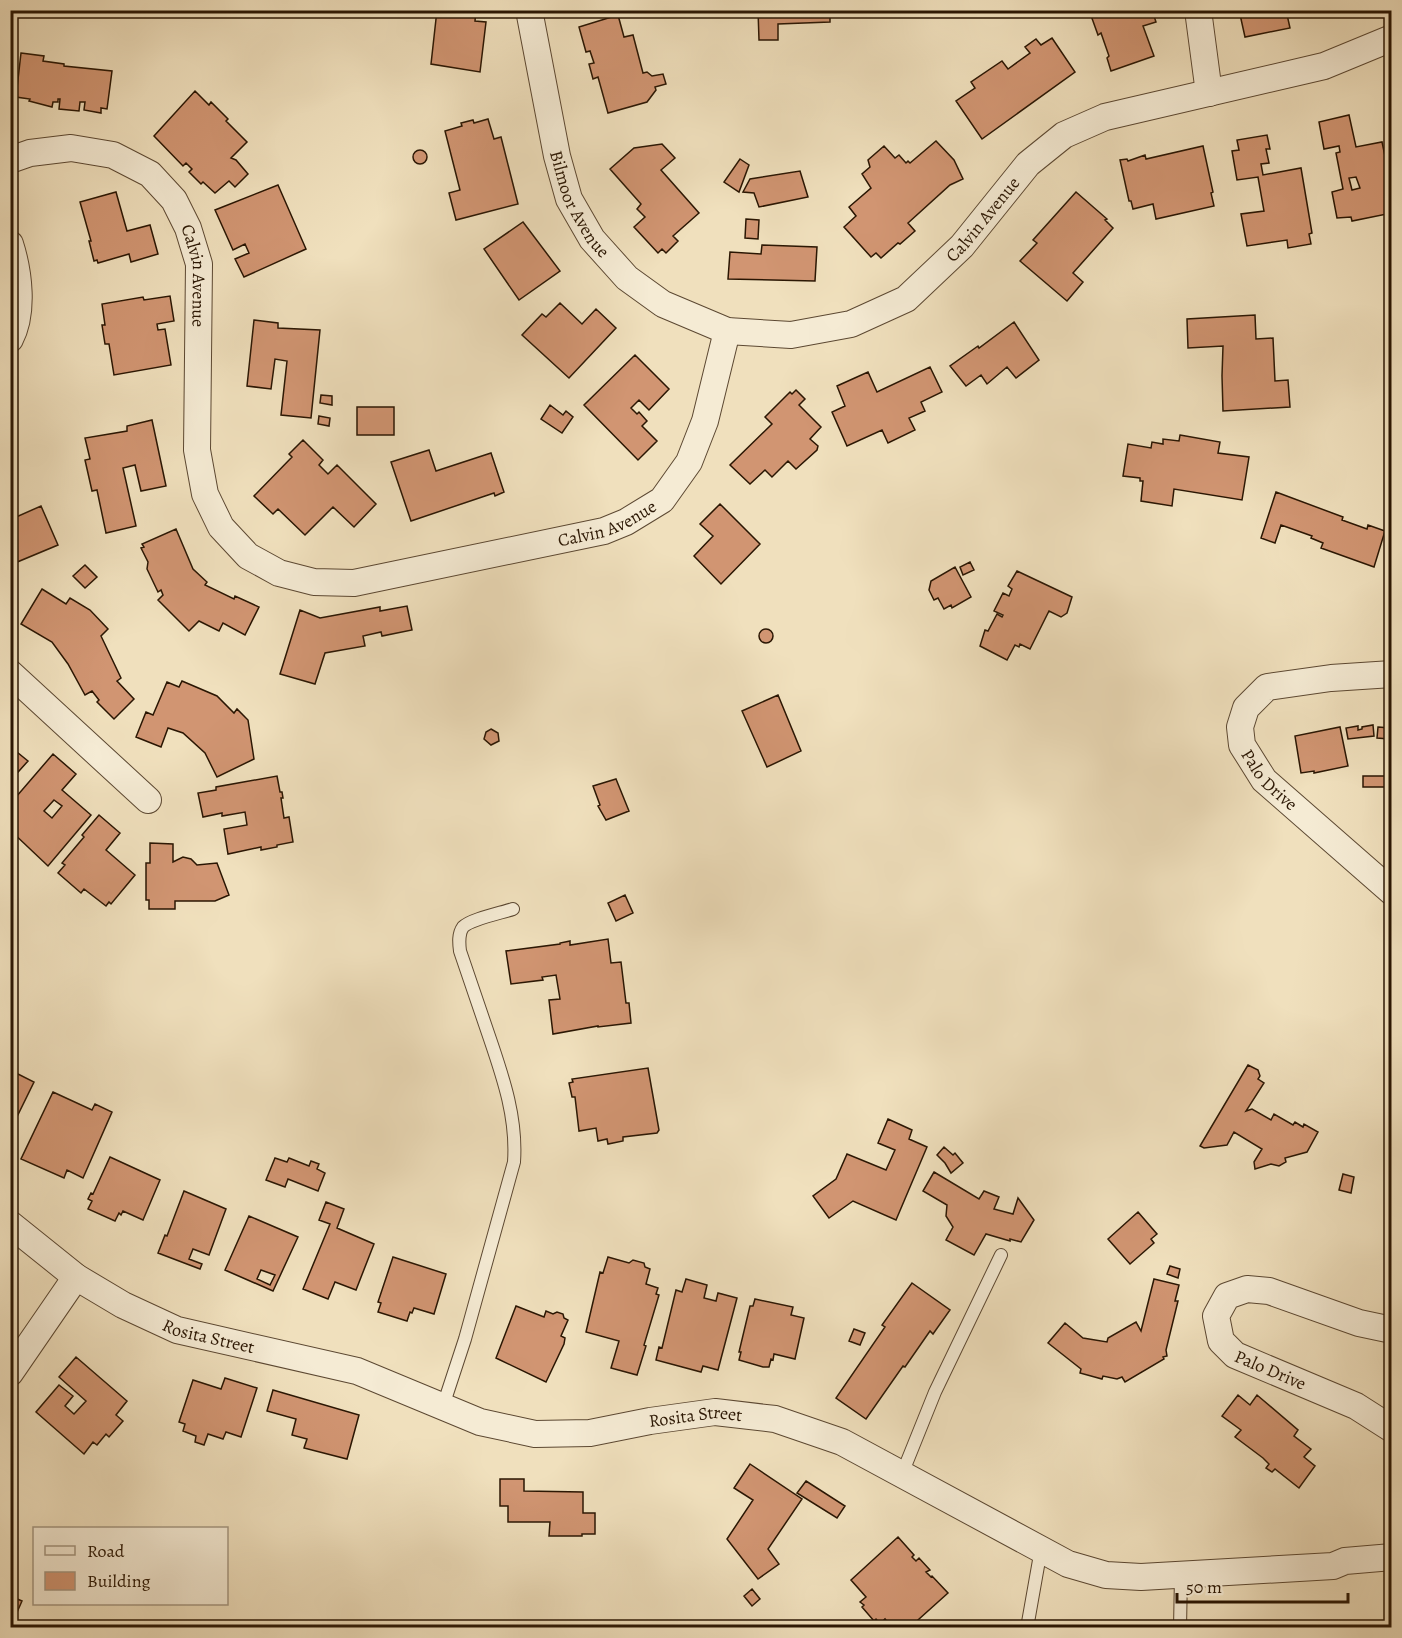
<svg xmlns="http://www.w3.org/2000/svg" width="1402" height="1638" viewBox="0 0 1402 1638" font-family="Alegreya,serif">
	<style>
		.building { fill: #d19572; stroke: #2a1603; stroke-width: 1.5; fill-rule: evenodd }
		.lines { fill: none; stroke-linecap: round; stroke-linejoin: round }
		.service-casing { stroke: #5c4832; stroke-width: 14 }
		.minor-casing { stroke: #5c4832; stroke-width: 28 }
		.service { stroke: #f5ebd4; stroke-width: 12 }
		.minor { stroke: #f5ebd4; stroke-width: 26 }
		.labels { text-anchor: middle; stroke-width: 4.5; stroke-linejoin: round; paint-order: stroke }
		.street-label { font-size: 18px; fill: #2a1603; stroke: #f5ebd4 }
	</style>
	<rect width="100%" height="100%" fill="#f0e0bd"/>
	<filter id="stains"><feTurbulence type="fractalNoise" baseFrequency=".00333" numOctaves="4"/><feColorMatrix values="0 0 0 0 .2 0 0 0 0 .09 0 0 0 0 .02 0 0 0 .5 -.17"/></filter>
	<radialGradient id="worn" r=".72"><stop offset=".6" stop-color="#630" stop-opacity="0"/><stop offset="1" stop-color="#630" stop-opacity=".3"/></radialGradient>
	<path class="building" d="M 437,10 L 476,10 L 475,21 L 486,22 L 480,72 L 431,64 Z
		M 758,10 L 851,10 L 851,13 L 830,13 L 830,22 L 778,24 L 778,40 L 759,40 Z
		M 1089,10 L 1152,10 L 1156,22 L 1143,26 L 1154,56 L 1111,71 L 1107,58 L 1109,56 L 1101,33 L 1098,35 Z
		M 1239,10 L 1286,10 L 1290,28 L 1245,37 Z
		M 618,15 L 624,37 L 633,35 L 643,73 L 647,72 L 652,76 L 663,74 L 666,84 L 655,87 L 656,90 L 647,102 L 608,113 L 598,77 L 593,79 L 589,64 L 594,63 L 590,51 L 586,52 L 579,27 Z
		M 1052,38 L 1075,72 L 982,139 L 956,101 L 975,88 L 971,82 L 1002,61 L 1008,69 L 1030,53 L 1025,47 L 1036,39 L 1041,45 Z
		M 21,53 L 44,56 L 43,61 L 64,64 L 64,66 L 112,71 L 107,109 L 101,108 L 101,113 L 84,110 L 85,102 L 80,102 L 79,111 L 59,109 L 60,99 L 58,99 L 58,102 L 53,102 L 52,107 L 29,101 L 30,99 L 16,97 Z
		M 195,91 L 209,105 L 211,102 L 228,119 L 226,121 L 247,142 L 231,158 L 236,160 L 248,174 L 235,187 L 229,181 L 215,193 L 203,182 L 201,184 L 189,172 L 192,169 L 186,163 L 183,166 L 154,136 Z
		M 1349,115 L 1356,147 L 1382,142 L 1392,189 L 1392,209 L 1386,210 L 1387,214 L 1352,221 L 1351,217 L 1337,218 L 1332,192 L 1343,189 L 1336,153 L 1340,152 L 1339,146 L 1324,149 L 1319,122 ZM 1356,177 L 1360,188 L 1352,190 L 1349,178 Z
		M 488,119 L 494,139 L 501,137 L 518,204 L 456,220 L 449,193 L 460,190 L 445,131 L 462,126 L 461,123 L 473,120 L 474,123 Z
		M 1267,135 L 1270,149 L 1266,149 L 1269,163 L 1261,164 L 1263,175 L 1301,168 L 1312,233 L 1309,234 L 1311,244 L 1288,248 L 1287,240 L 1247,246 L 1241,214 L 1264,211 L 1258,177 L 1237,180 L 1232,151 L 1239,150 L 1237,140 Z
		M 936,141 L 954,160 L 963,179 L 950,185 L 908,223 L 915,231 L 900,244 L 898,243 L 881,258 L 876,253 L 871,257 L 844,227 L 856,216 L 849,207 L 871,188 L 862,174 L 870,167 L 868,160 L 884,146 L 895,158 L 899,155 L 906,163 L 908,161 L 910,163 Z
		M 662,144 L 675,158 L 661,170 L 699,213 L 673,236 L 678,241 L 666,253 L 662,249 L 658,253 L 634,227 L 645,217 L 637,209 L 641,204 L 610,169 L 634,148 Z
		M 1203,146 L 1213,192 L 1211,193 L 1214,206 L 1156,219 L 1153,204 L 1133,209 L 1131,201 L 1129,201 L 1120,160 L 1127,159 L 1128,161 L 1145,155 L 1146,159 Z
		M413 157a7 7 0 1 1 14 0a7 7 0 1 1-14 0Z
		M 740,159 L 749,165 L 739,192 L 724,182 Z
		M 800,171 L 808,197 L 759,207 L 754,193 L 743,192 L 750,179 Z
		M 278,185 L 306,249 L 244,277 L 235,259 L 249,253 L 245,244 L 233,250 L 215,210 Z
		M 116,192 L 127,231 L 150,225 L 158,254 L 131,262 L 129,254 L 98,263 L 97,260 L 94,261 L 89,241 L 91,241 L 80,202 Z
		M 1076,192 L 1107,219 L 1105,220 L 1113,228 L 1073,273 L 1083,282 L 1067,301 L 1020,261 L 1037,243 L 1033,240 Z
		M 746,219 L 759,220 L 758,239 L 745,238 Z
		M 523,222 L 560,271 L 519,300 L 484,249 Z
		M 762,245 L 817,247 L 815,281 L 728,279 L 730,252 L 761,254 Z
		M 170,296 L 174,321 L 157,324 L 158,330 L 165,329 L 171,365 L 114,375 L 109,344 L 105,344 L 102,325 L 105,325 L 102,304 L 143,297 L 144,300 Z
		M 560,303 L 582,324 L 596,309 L 616,328 L 569,378 L 522,335 L 542,314 L 546,317 Z
		M 1255,315 L 1256,339 L 1273,338 L 1275,381 L 1288,380 L 1290,407 L 1223,411 L 1222,376 L 1223,346 L 1188,348 L 1187,319 Z
		M 254,320 L 278,323 L 278,328 L 320,330 L 311,418 L 281,415 L 287,361 L 275,359 L 271,389 L 247,386 Z
		M 1014,322 L 1039,360 L 1016,378 L 1007,367 L 987,384 L 981,375 L 966,386 L 950,366 L 978,346 L 979,348 Z
		M 635,355 L 669,389 L 649,410 L 639,400 L 631,408 L 637,414 L 639,412 L 647,421 L 642,426 L 657,441 L 638,460 L 584,405 Z
		M 930,367 L 942,392 L 921,402 L 925,411 L 909,418 L 915,430 L 888,443 L 882,430 L 847,446 L 832,412 L 845,406 L 837,386 L 868,372 L 877,392 Z
		M 796,390 L 805,399 L 799,405 L 821,427 L 810,439 L 818,446 L 817,450 L 796,469 L 788,461 L 772,477 L 765,470 L 750,484 L 730,465 L 772,424 L 765,417 L 790,392 L 792,394 Z
		M 321,395 L 332,396 L 332,405 L 320,403 Z
		M 550,405 L 563,415 L 566,411 L 573,417 L 562,433 L 541,419 Z
		M 357,407 L 394,407 L 394,435 L 357,435 Z
		M 319,416 L 330,418 L 329,426 L 318,424 Z
		M 152,420 L 166,486 L 141,491 L 135,465 L 123,468 L 136,526 L 106,533 L 97,490 L 92,491 L 85,460 L 90,459 L 85,438 L 127,431 L 127,426 Z
		M 1180,435 L 1220,442 L 1218,453 L 1249,457 L 1242,500 L 1174,489 L 1172,506 L 1141,501 L 1143,481 L 1140,481 L 1140,478 L 1123,476 L 1128,444 L 1151,448 L 1152,442 L 1163,444 L 1163,439 L 1179,441 Z
		M 303,440 L 323,460 L 319,465 L 328,474 L 337,465 L 376,504 L 354,527 L 333,507 L 305,535 L 278,509 L 273,514 L 254,496 L 292,457 L 289,454 Z
		M 429,450 L 436,471 L 491,453 L 504,492 L 495,496 L 494,493 L 411,521 L 391,462 Z
		M 1276,492 L 1343,517 L 1342,520 L 1367,529 L 1368,525 L 1385,531 L 1374,567 L 1321,548 L 1323,543 L 1311,538 L 1312,536 L 1281,525 L 1275,543 L 1261,538 Z
		M 720,504 L 760,544 L 721,584 L 694,556 L 713,536 L 700,524 Z
		M 41,506 L 58,545 L 10,565 L 10,510 L 14,518 Z
		M 176,529 L 193,569 L 207,582 L 205,585 L 234,599 L 235,596 L 259,607 L 245,635 L 223,623 L 219,631 L 199,621 L 189,631 L 158,600 L 163,595 L 161,590 L 158,592 L 147,569 L 148,562 L 141,548 L 144,547 L 142,544 Z
		M 970,562 L 974,570 L 963,575 L 960,567 Z
		M 85,565 L 97,577 L 85,588 L 73,576 Z
		M 955,567 L 971,597 L 952,608 L 951,605 L 944,609 L 938,598 L 934,600 L 929,590 L 931,581 Z
		M 1017,571 L 1072,597 L 1067,613 L 1061,617 L 1049,611 L 1030,649 L 1020,644 L 1019,647 L 1015,645 L 1007,660 L 980,646 L 985,630 L 988,631 L 997,614 L 1002,617 L 1003,615 L 994,611 L 1003,593 L 1009,596 L 1012,589 L 1008,586 Z
		M 42,589 L 66,604 L 70,598 L 90,610 L 108,629 L 101,636 L 121,678 L 117,681 L 134,699 L 114,719 L 97,702 L 99,700 L 92,691 L 85,695 L 68,664 L 52,642 L 21,624 Z
		M 407,606 L 412,630 L 382,636 L 381,632 L 363,636 L 365,646 L 325,653 L 315,684 L 280,674 L 300,610 L 320,618 L 380,607 L 380,611 Z
		M759 636a7 7 0 1 1 14 0a7 7 0 1 1-14 0Z
		M 182,681 L 217,696 L 234,713 L 237,709 L 248,720 L 254,759 L 217,777 L 205,753 L 183,733 L 168,728 L 161,747 L 136,737 L 146,712 L 153,715 L 167,682 L 179,687 Z
		M 778,695 L 801,751 L 767,767 L 742,711 Z
		M 1373,725 L 1374,736 L 1348,739 L 1346,728 L 1358,726 L 1358,730 L 1362,729 L 1362,727 Z
		M 1340,727 L 1348,766 L 1314,773 L 1314,771 L 1301,773 L 1295,736 Z
		M 1378,727 L 1390,728 L 1389,739 L 1377,738 Z
		M 491,729 L 498,733 L 499,741 L 491,745 L 484,739 L 486,732 Z
		M 10,744 L 14,746 L 12,748 L 28,761 L 10,781 Z
		M 53,754 L 76,774 L 62,790 L 91,815 L 48,866 L 10,830 L 10,804 ZM 54,800 L 62,806 L 52,818 L 44,811 Z
		M 277,776 L 280,792 L 282,792 L 283,798 L 281,798 L 284,818 L 289,817 L 293,842 L 277,845 L 277,847 L 261,850 L 261,847 L 228,854 L 224,829 L 247,825 L 245,812 L 222,816 L 222,813 L 203,817 L 198,793 L 216,790 L 216,787 Z
		M 1363,776 L 1385,776 L 1385,787 L 1363,787 Z
		M 616,779 L 629,811 L 606,820 L 598,806 L 600,805 L 593,786 Z
		M 99,815 L 120,833 L 106,850 L 135,875 L 111,904 L 109,902 L 106,906 L 84,889 L 81,893 L 58,873 L 65,865 L 62,863 L 84,837 L 82,835 Z
		M 150,843 L 173,844 L 173,862 L 183,857 L 191,859 L 197,865 L 217,863 L 229,895 L 215,901 L 175,901 L 175,909 L 149,909 L 149,900 L 146,900 L 146,863 L 150,863 Z
		M 625,895 L 633,913 L 616,921 L 608,903 Z
		M 608,939 L 611,963 L 621,962 L 626,1003 L 629,1003 L 631,1023 L 598,1027 L 598,1026 L 553,1034 L 549,1000 L 560,999 L 556,975 L 542,977 L 543,980 L 511,984 L 506,951 L 560,944 L 560,943 L 570,941 L 570,945 Z
		M 1248,1065 L 1258,1070 L 1260,1076 L 1258,1079 L 1264,1083 L 1246,1111 L 1252,1109 L 1271,1120 L 1274,1114 L 1293,1125 L 1295,1122 L 1303,1127 L 1304,1124 L 1318,1132 L 1307,1152 L 1285,1158 L 1286,1162 L 1279,1166 L 1271,1164 L 1255,1169 L 1254,1162 L 1262,1149 L 1234,1132 L 1227,1145 L 1204,1148 L 1200,1146 Z
		M 648,1068 L 659,1130 L 657,1133 L 623,1137 L 623,1141 L 608,1144 L 607,1139 L 598,1141 L 596,1128 L 579,1131 L 575,1097 L 572,1097 L 569,1083 L 573,1082 L 572,1079 Z
		M 14,1072 L 34,1082 L 10,1131 L 10,1075 L 12,1076 Z
		M 53,1092 L 92,1110 L 95,1104 L 112,1112 L 83,1178 L 67,1170 L 64,1178 L 21,1159 Z
		M 888,1119 L 912,1130 L 909,1139 L 927,1147 L 896,1220 L 853,1201 L 829,1218 L 813,1196 L 836,1179 L 847,1154 L 886,1170 L 895,1150 L 878,1143 Z
		M 944,1147 L 953,1155 L 955,1153 L 963,1163 L 951,1173 L 945,1163 L 937,1155 Z
		M 110,1157 L 160,1180 L 143,1220 L 123,1211 L 121,1215 L 119,1213 L 115,1221 L 88,1209 L 92,1201 L 88,1199 L 91,1193 L 93,1194 Z
		M 275,1158 L 287,1162 L 289,1158 L 309,1166 L 311,1161 L 319,1164 L 317,1169 L 325,1173 L 318,1191 L 288,1179 L 285,1187 L 266,1180 Z
		M 934,1172 L 979,1199 L 984,1191 L 999,1197 L 994,1209 L 1013,1214 L 1018,1198 L 1034,1220 L 1021,1242 L 1010,1239 L 1010,1241 L 986,1234 L 974,1255 L 946,1240 L 953,1227 L 946,1216 L 947,1205 L 923,1191 Z
		M 1343,1174 L 1354,1177 L 1351,1193 L 1339,1190 Z
		M 184,1191 L 226,1209 L 209,1255 L 193,1249 L 189,1259 L 202,1264 L 200,1269 L 158,1253 L 165,1235 L 167,1236 Z
		M 326,1202 L 344,1209 L 337,1228 L 374,1244 L 356,1290 L 335,1282 L 328,1299 L 303,1289 L 330,1224 L 319,1220 Z
		M 1138,1212 L 1157,1234 L 1151,1239 L 1154,1243 L 1130,1264 L 1108,1239 Z
		M 249,1216 L 298,1237 L 273,1291 L 225,1270 ZM 261,1270 L 275,1275 L 270,1285 L 257,1279 Z
		M 393,1257 L 446,1274 L 434,1314 L 414,1308 L 412,1313 L 410,1312 L 407,1321 L 378,1312 L 381,1303 L 378,1302 Z
		M 608,1257 L 629,1263 L 633,1260 L 644,1263 L 645,1267 L 650,1269 L 646,1284 L 658,1288 L 656,1294 L 659,1295 L 644,1345 L 646,1346 L 637,1375 L 611,1368 L 619,1341 L 586,1332 L 600,1272 L 603,1273 Z
		M 1170,1266 L 1180,1269 L 1178,1278 L 1167,1274 Z
		M 686,1279 L 707,1285 L 704,1298 L 716,1301 L 718,1293 L 737,1298 L 718,1370 L 703,1366 L 701,1372 L 656,1360 L 659,1347 L 662,1348 L 676,1290 L 682,1292 Z
		M 1154,1279 L 1179,1285 L 1175,1301 L 1178,1301 L 1166,1350 L 1167,1356 L 1163,1357 L 1164,1359 L 1125,1382 L 1122,1377 L 1117,1379 L 1103,1376 L 1102,1379 L 1080,1373 L 1081,1369 L 1048,1343 L 1065,1323 L 1083,1338 L 1107,1342 L 1108,1338 L 1136,1322 L 1141,1331 Z
		M 912,1283 L 950,1310 L 933,1334 L 930,1331 L 905,1367 L 903,1366 L 866,1419 L 836,1398 L 885,1327 L 882,1325 Z
		M 755,1299 L 793,1307 L 791,1315 L 804,1318 L 795,1359 L 774,1354 L 773,1360 L 771,1359 L 769,1367 L 763,1367 L 739,1360 L 741,1352 L 739,1352 L 750,1306 L 753,1306 Z
		M 516,1306 L 544,1317 L 546,1311 L 553,1314 L 557,1312 L 563,1314 L 564,1318 L 568,1320 L 561,1336 L 565,1338 L 564,1344 L 546,1382 L 496,1358 Z
		M 854,1329 L 865,1333 L 860,1345 L 849,1341 Z
		M 76,1357 L 127,1401 L 116,1415 L 123,1421 L 109,1437 L 106,1434 L 97,1445 L 93,1442 L 84,1454 L 36,1412 L 59,1385 L 73,1396 L 65,1406 L 74,1414 L 86,1401 L 59,1377 Z
		M 225,1378 L 257,1388 L 241,1437 L 226,1432 L 223,1439 L 208,1434 L 204,1445 L 195,1442 L 196,1436 L 183,1431 L 185,1424 L 179,1422 L 193,1380 L 221,1389 Z
		M 273,1390 L 359,1415 L 347,1459 L 304,1448 L 307,1439 L 292,1435 L 296,1419 L 267,1411 Z
		M 1238,1395 L 1250,1405 L 1257,1395 L 1298,1430 L 1294,1436 L 1311,1449 L 1304,1457 L 1315,1466 L 1299,1488 L 1275,1469 L 1272,1472 L 1266,1468 L 1269,1464 L 1263,1458 L 1235,1437 L 1241,1430 L 1222,1416 Z
		M 750,1464 L 802,1499 L 768,1549 L 779,1564 L 758,1579 L 727,1539 L 753,1500 L 734,1488 Z
		M 500,1479 L 524,1479 L 524,1491 L 583,1492 L 583,1513 L 595,1513 L 595,1534 L 582,1534 L 582,1536 L 549,1536 L 550,1522 L 508,1522 L 508,1506 L 500,1506 Z
		M 806,1481 L 845,1506 L 837,1518 L 797,1493 Z
		M 898,1537 L 914,1555 L 912,1557 L 916,1561 L 919,1558 L 930,1570 L 926,1572 L 931,1577 L 932,1576 L 948,1593 L 909,1628 L 892,1628 L 885,1619 L 880,1624 L 876,1619 L 874,1621 L 862,1607 L 864,1605 L 860,1602 L 866,1597 L 851,1580 Z
		M 752,1589 L 760,1599 L 752,1606 L 744,1596 Z
		M 10,1596 L 22,1601 L 11,1626 L 15,1628 L 10,1628 Z"/>
	<g class="lines">
		<defs>
			<path id="service" d="M 443,1406 L 465,1339 L 514,1162 C 517,1119 504,1080 490,1039 C 480,1010 470,980 460,951 C 459,943 458,934 463,927 C 471,919 501,913 513,909
				M 902,1474 L 935,1392 L 1001,1255
				M 1027,1628 L 1041,1549
				M 1180,1628 L 1181,1575"/>
			<g id="minor">
				<path id="s1" d="M 529,10 L 557,156 L 569,199 L 592,239 L 627,278 L 663,304 L 727,331 L 791,335 L 851,324 L 906,299 L 962,246 L 1028,164 L 1064,135 L 1105,117 L 1324,66 L 1392,38"/>
				<path d="M 1198,10 L 1209,93"/>
				<path id="s2" d="M 10,160 L 30,153 L 71,148 L 113,155 L 150,174 L 174,200 L 188,228 L 199,264 L 197,450 L 205,494 L 221,527 L 248,556 L 279,573 L 314,582 L 354,583 L 604,531 L 626,522 L 662,500 L 689,462 L 705,421 L 727,331"/>
				<path d="M 10,244 C 19,272 24,313 10,339"/>
				<path d="M 10,673 L 148,800"/>
				<path id="s3" d="M 1392,674 L 1331,678 L 1267,687 L 1246,708 L 1240,727 L 1242,745 L 1264,780 L 1392,892"/>
				<path id="s4" d="M 10,1224 L 76,1277 L 123,1305 L 177,1330 L 357,1371 L 480,1422 L 535,1434 L 590,1433 L 650,1421 L 715,1412 L 775,1419 L 842,1442 L 1068,1564 L 1106,1575 L 1141,1577 L 1333,1566 L 1345,1561 L 1392,1557"/>
				<path id="s5" d="M 1392,1330 L 1359,1323 L 1269,1291 L 1247,1289 L 1227,1296 L 1216,1316 L 1221,1341 L 1235,1355 L 1356,1406 L 1392,1429"/>
				<path d="M 10,1373 L 76,1277"/>
			</g>
		</defs>
		<use href="#service" class="service-casing"/>
		<use href="#minor" class="minor-casing"/>
		<use href="#service" class="service"/>
		<use href="#minor" class="minor"/>
	</g>
	<g class="labels">
		<g class="street-label">
			<text dy="6" stroke="none"><textPath href="#s1" startOffset="202">Bilmoor Avenue</textPath></text>
			<text dy="6" stroke="none"><textPath href="#s1" startOffset="702">Calvin Avenue</textPath></text>
			<text dy="6" stroke="none"><textPath href="#s2" startOffset="262">Calvin Avenue</textPath></text>
			<text dy="6" stroke="none"><textPath href="#s2" startOffset="930">Calvin Avenue</textPath></text>
			<text dy="6" stroke="none"><textPath href="#s3" startOffset="238">Palo Drive</textPath></text>
			<text dy="6" stroke="none"><textPath href="#s4" startOffset="231">Rosita Street</textPath></text>
			<text dy="6" stroke="none"><textPath href="#s5" startOffset="279">Palo Drive</textPath></text>
			<text dy="6" stroke="none"><textPath href="#s4" startOffset="735">Rosita Street</textPath></text>
		</g>
	</g>
	<rect width="1402" height="1638" fill="none" stroke="#f0e0bd" stroke-width="36"/>
	<rect x="12" y="12" width="1378" height="1614" fill="none" stroke="#2a1603" stroke-width="3"/>
	<rect x="18" y="18" width="1366" height="1602" fill="none" stroke="#2a1603" stroke-width="1.5"/>
	<rect x="33" y="1527" width="195" height="78" fill="#f5ebd4" stroke="#a49680" stroke-width="1.5"/>
	<rect x="45" y="1546" width="30" height="9" fill="#f5ebd4" stroke="#a49680" stroke-width="1.5"/>
	<text x="87" y="1557" font-size="18" fill="#2a1603">Road</text>
	<rect x="45" y="1572" width="30" height="18" fill="#d19572" stroke="#a49680" stroke-width="1.5"/>
	<text x="87" y="1587" font-size="18" fill="#2a1603">Building</text>
	<path d="M1177 1593v9h171v-9" fill="none" stroke="#2a1603" stroke-width="3"/>
	<text x="1186" y="1593" font-size="18" fill="#2a1603" stroke="#f5ebd4" stroke-width="4.5" paint-order="stroke">50 m</text>
	<rect width="100%" height="100%" filter="url(#stains)"/>
	<rect width="100%" height="100%" fill="url(#worn)"/>
</svg>
